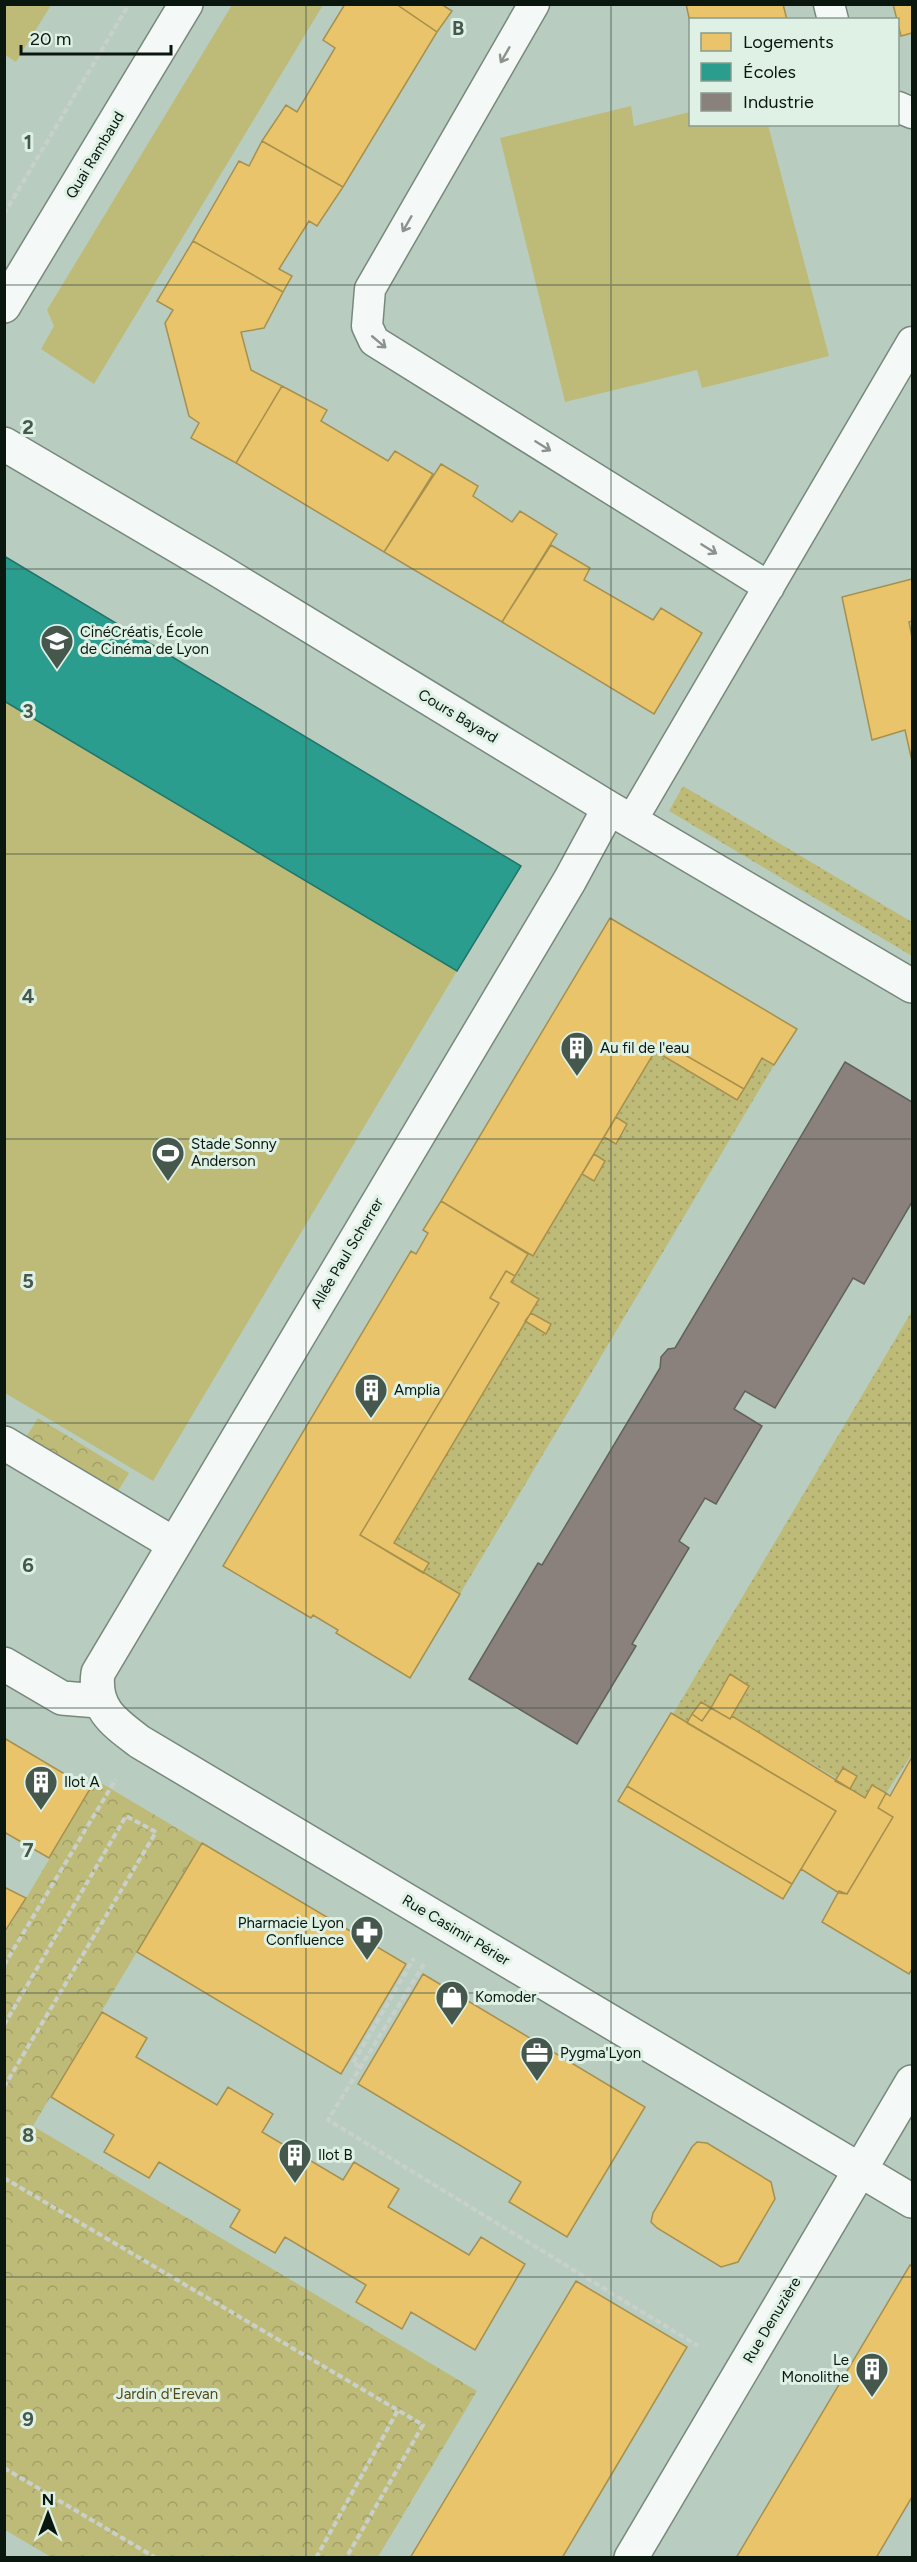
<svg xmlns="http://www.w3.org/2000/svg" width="917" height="2562" viewBox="0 0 917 2562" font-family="Figtree,sans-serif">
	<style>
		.grass { fill: #bebb79 }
		.park { fill: url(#park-crowns) }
		.garden { fill: url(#garden-dots) }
		.homes { fill: #e9c46a; stroke: #a6904f; stroke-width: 1.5 }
		.schools { fill: #2a9d8f; stroke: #207569; stroke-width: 1.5 }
		.industry { fill: #8a817c; stroke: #63615b; stroke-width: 1.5 }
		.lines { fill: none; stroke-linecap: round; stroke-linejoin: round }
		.service-casing { stroke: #77887d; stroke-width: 33 }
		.pedestrian-casing { stroke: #77887d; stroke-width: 36 }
		.minor-casing { stroke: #77887d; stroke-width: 36 }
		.path { stroke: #c9d0cb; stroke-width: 4; stroke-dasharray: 6 3; stroke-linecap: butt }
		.service { stroke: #f4f8f6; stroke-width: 30 }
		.pedestrian { stroke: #f4f8f6; stroke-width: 33 }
		.minor { stroke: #f4f8f6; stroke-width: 33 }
		.oneway { stroke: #8a938e }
		.grid { fill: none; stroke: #46574d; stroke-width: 1.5; stroke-opacity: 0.55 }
		.labels { text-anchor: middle; stroke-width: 6; stroke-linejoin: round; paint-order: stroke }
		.street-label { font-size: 15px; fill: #09170f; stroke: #def1e4 }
		.poi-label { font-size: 15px; fill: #09170f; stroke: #def1e4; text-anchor: start }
		.park-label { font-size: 15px; fill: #544a16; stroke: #def1e4 }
		.grid-label { font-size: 20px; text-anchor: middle; font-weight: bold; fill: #46574d; stroke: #def1e4; stroke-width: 6; stroke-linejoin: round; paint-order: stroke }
	</style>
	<defs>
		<pattern id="park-crowns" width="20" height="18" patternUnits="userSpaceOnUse" patternTransform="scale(1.5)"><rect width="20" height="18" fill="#bebb79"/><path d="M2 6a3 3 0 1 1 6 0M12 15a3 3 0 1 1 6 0" fill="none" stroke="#a2a067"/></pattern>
		<pattern id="garden-dots" width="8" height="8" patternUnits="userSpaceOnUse" patternTransform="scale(1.5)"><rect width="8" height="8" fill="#bebb79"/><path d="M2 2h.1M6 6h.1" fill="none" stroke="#a2a067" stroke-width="1.8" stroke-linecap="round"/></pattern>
	</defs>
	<rect width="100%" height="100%" fill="#b8cdc0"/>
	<path class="grass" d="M 5,4 L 51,5 L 16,62 L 5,55 Z
		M 232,5 L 323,5 L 94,384 L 41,349 L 54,326 L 47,310 Z
		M 631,106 L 634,126 L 690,112 L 690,124 L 768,125 L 829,356 L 702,388 L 697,370 L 565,402 L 500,138 Z
		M 5,701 L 457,971 L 153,1481 L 5,1393 Z"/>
	<path class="park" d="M 38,1418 L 129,1473 L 117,1493 L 25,1439 Z
		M 96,1780 L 202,1843 L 33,2126 L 477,2391 L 378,2557 L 51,2557 L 5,2530 L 5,1934 Z"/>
	<path class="garden" d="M 683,786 L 912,922 L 912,956 L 669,811 Z
		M 655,1051 L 737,1100 L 762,1058 L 774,1065 L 460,1594 L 423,1573 L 428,1563 L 394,1543 L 539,1299 L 511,1282 L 528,1254 L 533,1256 Z
		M 912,1311 L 912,1754 L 886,1793 L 873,1785 L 865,1798 L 850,1789 L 856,1776 L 843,1768 L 836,1778 L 732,1716 L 749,1686 L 730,1674 L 711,1708 L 701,1702 L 687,1723 L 671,1713 L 673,1714 Z"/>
	<path class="homes" d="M 345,4 L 396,4 L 437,32 L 343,187 L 262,141 L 286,105 L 297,112 L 335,48 L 323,40 Z
		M 396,4 L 441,4 L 452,11 L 437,32 Z
		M 686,4 L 783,4 L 787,20 L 690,20 L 690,22 Z
		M 893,4 L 912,4 L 912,33 L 901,36 Z
		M 262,141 L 343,187 L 317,226 L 309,221 L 279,269 L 292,276 L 283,292 L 193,241 L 239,161 L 249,166 Z
		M 193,241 L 283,292 L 264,328 L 241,332 L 251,370 L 282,386 L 236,463 L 191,438 L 199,423 L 189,416 L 165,323 L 173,310 L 157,301 Z
		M 282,386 L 327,410 L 321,421 L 388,461 L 395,451 L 433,474 L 384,552 L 236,463 Z
		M 441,464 L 478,486 L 473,496 L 512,522 L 520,511 L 557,534 L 502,622 L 384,552 Z
		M 551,545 L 590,568 L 584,580 L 653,620 L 661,608 L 702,633 L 654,714 L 502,622 Z
		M 912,579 L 912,621 L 909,622 L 912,637 L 912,761 L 905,730 L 872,740 L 842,597 Z
		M 610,918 L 797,1029 L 774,1065 L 762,1058 L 744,1089 L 661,1041 L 533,1256 L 441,1201 Z
		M 661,1041 L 744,1089 L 737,1100 L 655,1051 Z
		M 616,1117 L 627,1124 L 616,1144 L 604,1137 Z
		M 594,1154 L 605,1161 L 594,1181 L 582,1174 Z
		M 441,1201 L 528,1254 L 515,1276 L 506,1271 L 490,1298 L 499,1303 L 360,1535 L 460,1594 L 410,1678 L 336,1633 L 338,1630 L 313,1615 L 311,1618 L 223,1566 L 411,1251 L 416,1254 L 428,1233 L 423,1230 Z
		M 506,1271 L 515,1276 L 511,1282 L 539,1299 L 394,1543 L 429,1563 L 423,1573 L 360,1535 L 499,1303 L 490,1298 Z
		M 531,1313 L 551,1324 L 546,1334 L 525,1321 Z
		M 730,1674 L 749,1686 L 730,1719 L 711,1708 Z
		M 701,1702 L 711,1708 L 702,1721 L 692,1714 Z
		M 711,1708 L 730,1719 L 732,1716 L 865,1798 L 872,1785 L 886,1793 L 878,1808 L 893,1817 L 847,1894 L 839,1893 L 801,1869 L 836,1811 L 687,1723 L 692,1714 L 702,1721 Z
		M 671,1713 L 836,1811 L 792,1884 L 627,1786 Z
		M 4,1738 L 90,1789 L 49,1858 L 4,1832 Z
		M 912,1757 L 912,1969 L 909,1974 L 822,1922 L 839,1891 L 847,1894 L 893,1817 L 878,1808 L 886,1793 L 890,1796 Z
		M 843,1768 L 857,1776 L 850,1789 L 835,1781 Z
		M 627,1786 L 792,1884 L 783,1899 L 618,1801 Z
		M 202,1843 L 406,1964 L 341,2074 L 137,1952 Z
		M 4,1887 L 26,1898 L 4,1933 Z
		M 423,1974 L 645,2107 L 567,2237 L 509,2202 L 521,2182 L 358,2084 Z
		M 102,2012 L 147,2038 L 136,2057 L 217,2105 L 228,2087 L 273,2114 L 262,2132 L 343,2180 L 354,2162 L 399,2189 L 388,2207 L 469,2255 L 481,2237 L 525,2264 L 475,2350 L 411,2312 L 402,2329 L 356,2302 L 366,2285 L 285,2237 L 275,2253 L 230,2227 L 240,2210 L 159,2162 L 149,2178 L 104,2152 L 114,2135 L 51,2097 Z
		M 697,2142 L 707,2143 L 771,2182 L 775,2199 L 738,2262 L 721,2267 L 657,2228 L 651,2222 L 653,2213 L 692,2147 Z
		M 910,2265 L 912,2266 L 912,2497 L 876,2558 L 736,2558 Z
		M 576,2281 L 687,2347 L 588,2514 L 562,2558 L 410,2558 Z"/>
	<path class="schools" d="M 4,556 L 521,866 L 457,971 L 4,701 Z"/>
	<path class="industry" d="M 845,1062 L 912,1102 L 912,1202 L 864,1284 L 853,1278 L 775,1408 L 745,1391 L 734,1409 L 762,1426 L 716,1504 L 705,1498 L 679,1541 L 689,1548 L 632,1644 L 636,1646 L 577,1744 L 469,1679 L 538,1563 L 542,1565 L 660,1368 L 661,1357 L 668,1349 L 675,1348 Z"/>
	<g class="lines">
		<defs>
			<path id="service" d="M 534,4 L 370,289 L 367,326 L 374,341 L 769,587
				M 829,4 L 833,20
				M 898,107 L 912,113
				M 632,820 L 912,342"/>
			<path id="pedestrian" d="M 4,1443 L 174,1544"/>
			<path id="minor" d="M 4,306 L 186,4
				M 4,444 L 215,568 L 609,808 L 912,986
				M 609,808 L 570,880 L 98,1673 C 93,1709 115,1723 140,1742 L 912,2201
				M 4,1664 L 62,1698 L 98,1701
				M 631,2558 L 912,2082"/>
		</defs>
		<use href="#service" class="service-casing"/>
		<use href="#pedestrian" class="pedestrian-casing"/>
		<use href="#minor" class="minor-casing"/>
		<path class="path" d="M 4,214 L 129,4
			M 424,1964 L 328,2120 L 698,2346
			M 4,1965 L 116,1779
			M 4,2025 L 126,1816 L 156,1832 L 4,2087
			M 360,2067 L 353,2063 L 414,1958
			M 4,2178 L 423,2425 L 346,2558
			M 4,2468 L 156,2558
			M 316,2558 L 398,2410"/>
		<use href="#service" class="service"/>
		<use href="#pedestrian" class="pedestrian"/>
		<use href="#minor" class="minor"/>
	</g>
	<defs><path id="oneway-shaft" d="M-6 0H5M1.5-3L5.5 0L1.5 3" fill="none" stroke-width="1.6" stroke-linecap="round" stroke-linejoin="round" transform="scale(1.5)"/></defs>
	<g class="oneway">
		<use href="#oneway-shaft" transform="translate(505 55) rotate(120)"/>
		<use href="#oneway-shaft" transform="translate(407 224) rotate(120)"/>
		<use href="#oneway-shaft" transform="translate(379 342) rotate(40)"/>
		<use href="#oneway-shaft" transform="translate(543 446) rotate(32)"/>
		<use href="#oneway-shaft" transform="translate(709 549) rotate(32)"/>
	</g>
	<path class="grid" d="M 306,4 L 306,2558M 611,4 L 611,2558M 4,285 L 912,285M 4,569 L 912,569M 4,854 L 912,854M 4,1139 L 912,1139M 4,1423 L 912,1423M 4,1708 L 912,1708M 4,1993 L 912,1993M 4,2277 L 912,2277"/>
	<defs>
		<symbol id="university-pin" viewBox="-11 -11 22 30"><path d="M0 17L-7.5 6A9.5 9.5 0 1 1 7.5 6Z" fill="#46574d" stroke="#def1e4"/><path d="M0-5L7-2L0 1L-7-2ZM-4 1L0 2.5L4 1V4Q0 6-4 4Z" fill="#fff"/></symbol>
		<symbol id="building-pin" viewBox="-11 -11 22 30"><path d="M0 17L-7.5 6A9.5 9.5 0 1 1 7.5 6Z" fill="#46574d" stroke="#def1e4"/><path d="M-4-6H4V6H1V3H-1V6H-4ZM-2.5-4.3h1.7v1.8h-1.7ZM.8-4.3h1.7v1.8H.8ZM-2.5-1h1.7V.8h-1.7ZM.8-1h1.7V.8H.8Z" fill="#fff"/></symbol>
		<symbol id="stadium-pin" viewBox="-11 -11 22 30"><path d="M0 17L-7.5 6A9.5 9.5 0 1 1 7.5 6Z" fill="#46574d" stroke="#def1e4"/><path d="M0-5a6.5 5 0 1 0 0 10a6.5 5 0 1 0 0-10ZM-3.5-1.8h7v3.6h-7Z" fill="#fff"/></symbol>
		<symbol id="pharmacy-pin" viewBox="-11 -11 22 30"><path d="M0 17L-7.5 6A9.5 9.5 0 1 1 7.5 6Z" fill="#46574d" stroke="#def1e4"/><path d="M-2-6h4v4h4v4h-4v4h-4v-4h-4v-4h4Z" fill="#fff"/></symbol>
		<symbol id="shop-pin" viewBox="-11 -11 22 30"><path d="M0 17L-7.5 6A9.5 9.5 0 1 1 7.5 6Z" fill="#46574d" stroke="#def1e4"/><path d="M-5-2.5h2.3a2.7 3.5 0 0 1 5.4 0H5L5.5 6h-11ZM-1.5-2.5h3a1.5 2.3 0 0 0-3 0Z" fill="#fff"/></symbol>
		<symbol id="office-pin" viewBox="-11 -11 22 30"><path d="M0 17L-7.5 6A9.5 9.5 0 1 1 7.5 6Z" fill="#46574d" stroke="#def1e4"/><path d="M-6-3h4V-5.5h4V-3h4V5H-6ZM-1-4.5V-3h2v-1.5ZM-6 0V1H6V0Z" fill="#fff"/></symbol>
	</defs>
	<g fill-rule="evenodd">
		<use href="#university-pin" x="38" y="622" width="38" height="52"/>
		<use href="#building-pin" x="558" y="1029" width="38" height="52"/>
		<use href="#stadium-pin" x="149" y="1134" width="38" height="52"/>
		<use href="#building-pin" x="352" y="1371" width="38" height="52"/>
		<use href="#building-pin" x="22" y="1763" width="38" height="52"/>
		<use href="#pharmacy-pin" x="348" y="1913" width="38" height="52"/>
		<use href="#shop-pin" x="433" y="1978" width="38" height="52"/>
		<use href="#office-pin" x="518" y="2034" width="38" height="52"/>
		<use href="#building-pin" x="276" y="2136" width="38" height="52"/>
		<use href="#building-pin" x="853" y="2350" width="38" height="52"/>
	</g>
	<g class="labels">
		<g class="street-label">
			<text transform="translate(95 155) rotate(-59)" y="5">Quai Rambaud</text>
			<text transform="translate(458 716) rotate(31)" y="5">Cours Bayard</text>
			<text transform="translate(347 1253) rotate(-59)" y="5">Allée Paul Scherrer</text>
			<text transform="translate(456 1930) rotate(31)" y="5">Rue Casimir Périer</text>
			<text transform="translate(772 2320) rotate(-59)" y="5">Rue Denuzière</text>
		</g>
		<g class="poi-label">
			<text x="80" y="637">CinéCréatis, École<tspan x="80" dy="17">de Cinéma de Lyon</tspan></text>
			<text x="600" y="1053">Au fil de l'eau</text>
			<text x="191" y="1149">Stade Sonny<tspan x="191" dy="17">Anderson</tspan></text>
			<text x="394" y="1395">Amplia</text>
			<text x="64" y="1787">Ilot A</text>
			<text x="344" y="1928" text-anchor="end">Pharmacie Lyon<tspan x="344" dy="17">Confluence</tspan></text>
			<text x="475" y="2002">Komoder</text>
			<text x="560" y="2058">Pygma'Lyon</text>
			<text x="318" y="2160">Ilot B</text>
			<text x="849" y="2365" text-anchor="end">Le<tspan x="849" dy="17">Monolithe</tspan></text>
		</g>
		<g class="park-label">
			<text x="167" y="2399">Jardin d'Erevan</text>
		</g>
	</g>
	<g class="grid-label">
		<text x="458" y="35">B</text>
		<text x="28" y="149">1</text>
		<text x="28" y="434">2</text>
		<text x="28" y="718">3</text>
		<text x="28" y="1003">4</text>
		<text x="28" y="1288">5</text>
		<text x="28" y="1572">6</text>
		<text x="28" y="1857">7</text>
		<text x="28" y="2142">8</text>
		<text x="28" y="2426">9</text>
	</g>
	<rect width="917" height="2562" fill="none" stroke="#09170f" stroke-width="12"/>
	<rect x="689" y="18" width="210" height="108" fill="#def1e4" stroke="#899a8f" stroke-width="1.5"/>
	<rect x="701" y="33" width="30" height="18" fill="#e9c46a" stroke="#899a8f" stroke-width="1.5"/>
	<text x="743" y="48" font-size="18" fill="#09170f">Logements</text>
	<rect x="701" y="63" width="30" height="18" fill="#2a9d8f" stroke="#899a8f" stroke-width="1.5"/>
	<text x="743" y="78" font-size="18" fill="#09170f">Écoles</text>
	<rect x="701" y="93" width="30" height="18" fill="#8a817c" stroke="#899a8f" stroke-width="1.5"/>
	<text x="743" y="108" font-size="18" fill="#09170f">Industrie</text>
	<g transform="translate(48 2514)" stroke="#def1e4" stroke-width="4.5" paint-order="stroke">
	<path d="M0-4.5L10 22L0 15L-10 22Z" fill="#09170f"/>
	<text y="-9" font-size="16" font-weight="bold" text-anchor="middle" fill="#09170f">N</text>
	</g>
	<path d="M21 45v9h150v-9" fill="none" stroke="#09170f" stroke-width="3"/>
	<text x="30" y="45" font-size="18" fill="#09170f" stroke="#def1e4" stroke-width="4.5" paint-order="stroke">20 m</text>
</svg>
